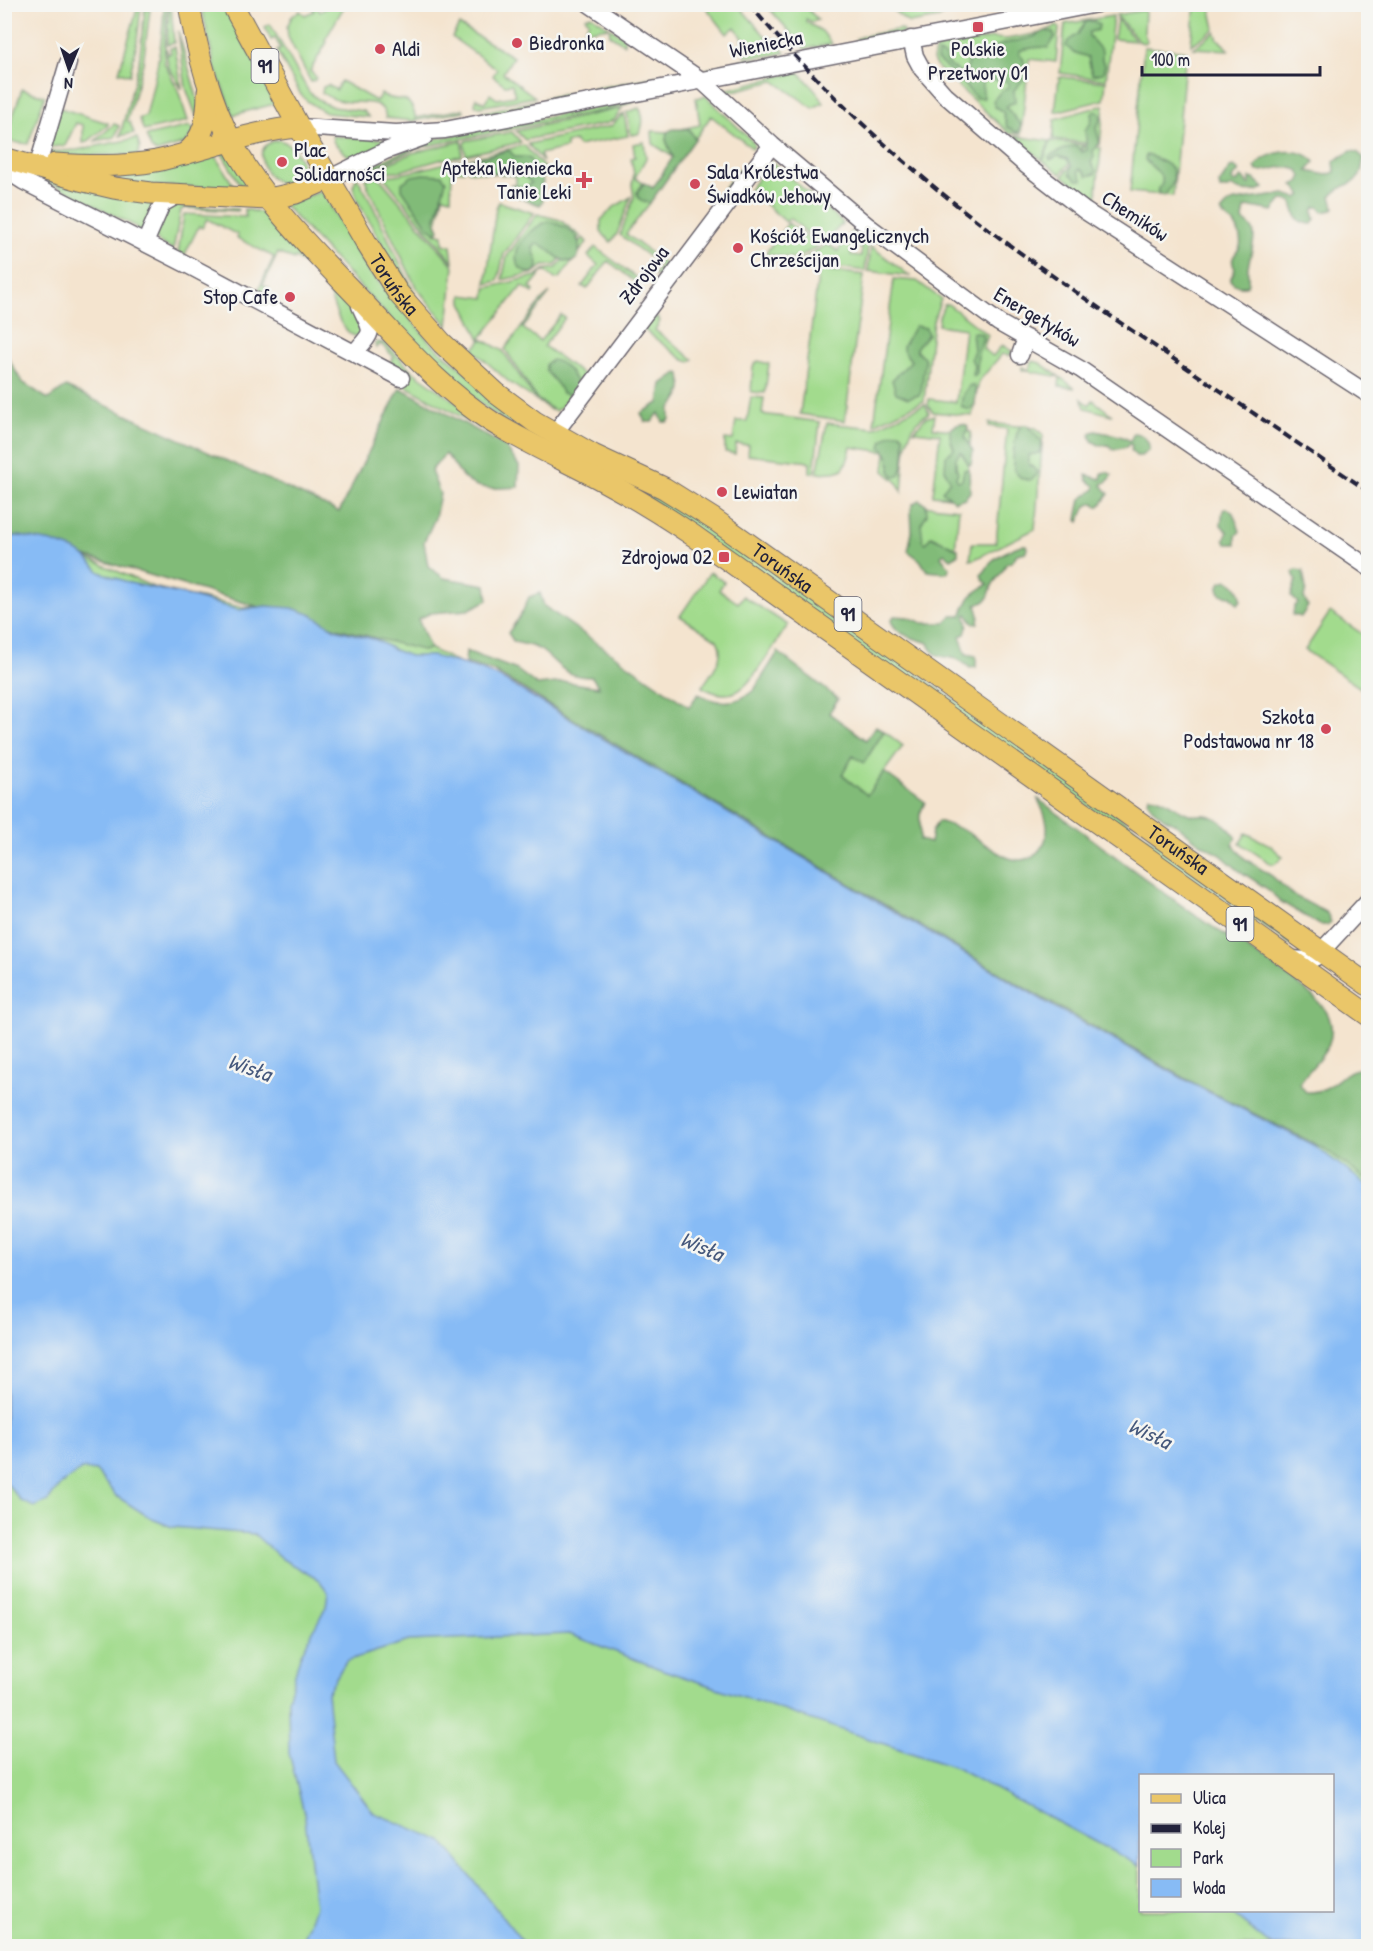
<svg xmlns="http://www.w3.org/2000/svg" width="1373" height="1951" viewBox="0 0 1373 1951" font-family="'Patrick Hand',sans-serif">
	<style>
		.green { fill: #a2db8d; stroke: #627e64; stroke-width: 1.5; fill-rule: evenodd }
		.forest { fill: #81bb78; stroke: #526e5a; stroke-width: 1.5 }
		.water { fill: #87bbf5; stroke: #546e98; stroke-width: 1.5 }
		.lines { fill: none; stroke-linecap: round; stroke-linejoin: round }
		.minor-casing { stroke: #6c666f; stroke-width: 19 }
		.major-casing { stroke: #6c666f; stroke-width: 23 }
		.minor { stroke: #fff; stroke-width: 16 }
		.major { stroke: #eac669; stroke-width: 21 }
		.rail { stroke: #22223b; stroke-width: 4; stroke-dasharray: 9 4.5; stroke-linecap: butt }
		.poi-dot { fill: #d1495b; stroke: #f6f6f2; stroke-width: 2 }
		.labels { text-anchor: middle; stroke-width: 5; stroke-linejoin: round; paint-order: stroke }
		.shield { fill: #f6f6f2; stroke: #626272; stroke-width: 1.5 }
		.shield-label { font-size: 20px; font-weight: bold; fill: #22223b }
		.poi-label { font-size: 21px; fill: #22223b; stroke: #f6f6f2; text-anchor: start }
		.street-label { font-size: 21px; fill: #22223b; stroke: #f6f6f2 }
		.water-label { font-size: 22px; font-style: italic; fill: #45587c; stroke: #f6f6f2 }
	</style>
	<rect width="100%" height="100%" fill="#f6f6f2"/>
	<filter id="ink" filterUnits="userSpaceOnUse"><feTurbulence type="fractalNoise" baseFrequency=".0167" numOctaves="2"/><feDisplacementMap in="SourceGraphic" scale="12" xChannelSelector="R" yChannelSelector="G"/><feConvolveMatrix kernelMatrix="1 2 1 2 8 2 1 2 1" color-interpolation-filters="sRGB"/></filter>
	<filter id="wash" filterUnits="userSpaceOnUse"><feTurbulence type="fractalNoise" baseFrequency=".008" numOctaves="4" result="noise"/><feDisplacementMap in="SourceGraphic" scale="24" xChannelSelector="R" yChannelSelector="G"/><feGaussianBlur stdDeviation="1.35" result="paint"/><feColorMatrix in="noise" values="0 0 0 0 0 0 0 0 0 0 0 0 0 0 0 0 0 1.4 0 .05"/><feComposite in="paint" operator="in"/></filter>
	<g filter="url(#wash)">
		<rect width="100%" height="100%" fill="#f4e4cf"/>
		<path class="green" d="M 935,4 L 959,5 L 939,18 L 909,23 L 895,12 Z
			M 164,5 L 167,5 L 164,62 L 178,90 L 188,121 L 144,131 L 139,119 L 146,116 C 155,79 163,43 164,5 Z
			M 169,5 L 171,5 L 174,43 L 167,45 Z
			M 201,5 L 223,5 L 278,103 L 233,115 L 215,68 Z
			M 316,5 L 320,12 L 331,5 L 345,5 L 325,40 L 327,42 L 310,71 L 316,77 L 315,80 L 311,82 L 288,37 L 287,27 L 292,16 L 300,11 L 305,15 L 314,11 L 312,6 Z
			M 704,5 L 738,5 L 768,39 L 772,38 L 785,53 L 766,56 L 745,56 L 743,38 L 735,27 L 727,34 Z
			M 766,5 L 804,5 L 818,20 L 812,22 L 806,19 L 806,22 L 822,31 L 832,44 L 805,49 Z
			M 1033,5 L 1042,5 L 1040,7 L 1015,13 L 1001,11 L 1004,8 Z
			M 1195,5 L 1210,5 L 1215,29 L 1191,45 Z
			M 138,6 L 141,7 L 137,41 L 130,75 L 119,72 Z
			M 145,9 L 150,10 L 143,63 L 127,121 L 130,122 L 134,133 L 120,136 L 139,62 Z
			M 1145,10 L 1144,33 L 1147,41 L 1145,43 L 1140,42 L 1116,15 Z
			M 591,15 L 624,37 L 624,44 L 610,35 L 609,27 L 584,31 L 589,21 L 585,17 Z
			M 1113,16 L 1106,80 L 1060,73 L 1065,24 Z
			M 1117,19 L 1136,41 L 1114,39 Z
			M 270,24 L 309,92 L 322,102 L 333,107 L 363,111 L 369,117 L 326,113 L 307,101 L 301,95 L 277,51 L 281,49 L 275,38 L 271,40 L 265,27 Z
			M 459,25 L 513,57 L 503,73 L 535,97 L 480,107 L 475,105 L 476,98 L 484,103 L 490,94 L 497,99 L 515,96 L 512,84 L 505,85 L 493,76 L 497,69 L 452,37 Z
			M 1057,26 L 1059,28 L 1056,62 L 1029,59 L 1021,134 L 1009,133 L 936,66 L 933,60 L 935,51 L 938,48 L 992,38 L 1007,39 L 1041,33 Z
			M 901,29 L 904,33 L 856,43 L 856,39 L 863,36 Z
			M 178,31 L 200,108 L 197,118 L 186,88 Z
			M 1215,32 L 1218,39 L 1229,50 L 1193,48 Z
			M 175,47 L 181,84 L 182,89 L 168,66 L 166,48 L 168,54 L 171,53 L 170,48 Z
			M 1144,47 L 1186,51 L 1173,196 L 1130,192 Z
			M 746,59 L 767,60 L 713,71 L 704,70 Z
			M 795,72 L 800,73 C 807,82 821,93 823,103 L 813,108 L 774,81 L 725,93 L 725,90 Z
			M 660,76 L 664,81 L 551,102 L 545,98 Z
			M 1062,77 L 1106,82 L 1104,100 L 1055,112 L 1059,78 Z
			M 341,81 L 376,101 L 381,94 C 400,106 408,89 416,118 L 463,109 L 464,111 L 413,121 L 386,118 C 383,99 365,103 350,102 C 340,102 331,99 322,93 L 323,87 L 328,85 L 336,90 Z
			M 22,89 L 45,96 L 28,144 L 5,141 L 5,128 L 9,128 Z
			M 706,96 L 754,143 L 753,149 L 711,116 L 695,139 L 689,129 L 681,129 L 700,125 L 696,98 Z
			M 634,100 L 635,102 L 606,110 L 416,148 L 367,171 L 365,169 L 421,143 L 439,138 Z
			M 535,101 C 527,110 490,117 479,113 Z
			M 1104,105 L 1100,145 L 1053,139 L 1055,119 Z
			M 60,108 L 108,123 L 108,125 L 87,142 L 83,143 L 83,125 L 76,123 L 65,146 L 48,147 Z
			M 622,108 L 615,119 L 608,123 L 525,140 L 516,131 Z
			M 639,108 C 644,116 644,127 638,134 L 631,135 L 627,112 Z
			M 624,113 L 628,136 L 578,146 L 574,141 L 566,143 L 566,148 L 540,154 L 543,162 L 528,144 L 611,126 Z
			M 114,124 L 119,126 L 115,137 L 95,141 Z
			M 190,126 L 194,130 L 186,143 L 156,152 L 151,148 L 146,136 Z
			M 652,131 L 667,132 L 666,141 L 673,157 L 653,144 Z
			M 512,132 L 521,142 L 466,155 L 464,146 L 465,141 Z
			M 332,136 L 392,140 L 352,159 L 334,143 Z
			M 1014,136 L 1050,141 L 1042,160 Z
			M 137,138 L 140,148 L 138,155 L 51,156 L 49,152 L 77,150 Z
			M 278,140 C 294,142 313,170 294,182 C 273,196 242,146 278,140 Z
			M 462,141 L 462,156 L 443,159 L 401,171 L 380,172 L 378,168 L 412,153 Z
			M 1051,141 L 1083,145 L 1061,174 L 1043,161 Z
			M 644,142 L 646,158 L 635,178 L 643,183 L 637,192 L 646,202 L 650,203 L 626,234 L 668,266 L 658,277 L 654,275 L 660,265 L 620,235 L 634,197 L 632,185 L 634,174 L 631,158 L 635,157 L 633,144 Z
			M 524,145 L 544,168 L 533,170 L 537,192 L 516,188 L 516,176 L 468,171 L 466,161 L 468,159 Z
			M 1085,145 L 1101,148 L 1096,201 L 1063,176 Z
			M 228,150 L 252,188 L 242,188 L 221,152 Z
			M 214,154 L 235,188 L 152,186 L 92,176 Z
			M 461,160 L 463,161 L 464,171 L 452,170 L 451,198 L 443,196 L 435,233 L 443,235 L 443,244 L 451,246 L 453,262 L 383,176 C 410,175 434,164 461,160 Z
			M 771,161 L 843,223 L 826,241 L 820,244 L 790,218 L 786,222 L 749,190 Z
			M 738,169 L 741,171 L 719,200 L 716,200 Z
			M 22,172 L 154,203 L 142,231 L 135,231 L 137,227 L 53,184 L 49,190 Z
			M 378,176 L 454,266 L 448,326 L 416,287 L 368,187 L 365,179 Z
			M 357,177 L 370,200 L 415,295 L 412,297 L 357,200 L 353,186 Z
			M 322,191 L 368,270 L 431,343 L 536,431 L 537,436 L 500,418 L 441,373 L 284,205 Z
			M 631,197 L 617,234 L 611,242 L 601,232 L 601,220 L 614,207 Z
			M 499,202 L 534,213 L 504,254 L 498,281 L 486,284 L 496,208 Z
			M 171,205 L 238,209 L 238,211 L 185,208 L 181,210 L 173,250 L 159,242 L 155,236 Z
			M 244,209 L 268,214 L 321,268 L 335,289 L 364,321 L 361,335 L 354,336 C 335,326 334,298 323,280 C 319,273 301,262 295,258 L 294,260 L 278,253 L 263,285 L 269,288 C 265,292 262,295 257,293 L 274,257 L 237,238 L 238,235 L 207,219 L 202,228 L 199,226 L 184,256 L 178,253 L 184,214 L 246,217 Z
			M 537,214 L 560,220 L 580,236 L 555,265 L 543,266 L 534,273 L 502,280 L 507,256 Z
			M 788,223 L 818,246 L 797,259 L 765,254 Z
			M 852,231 L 854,233 L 851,255 L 861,256 L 862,248 L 855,247 L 857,235 L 868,244 L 865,271 L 799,262 L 827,244 L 838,251 Z
			M 583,238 L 587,242 L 560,278 L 555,279 L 544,270 L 530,287 L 534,291 L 533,293 L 522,286 L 480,339 L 462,302 L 462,295 L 485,298 L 486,288 L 536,276 L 544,270 L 556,268 Z
			M 871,246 L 910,276 L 868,271 Z
			M 595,247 L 641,281 L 638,284 L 608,261 L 587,289 L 582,286 L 598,265 L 588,256 Z
			M 819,269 L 864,275 L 845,421 L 800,414 Z
			M 894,279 L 917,281 L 941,299 L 933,321 L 924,401 L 874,424 Z
			M 550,293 L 523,328 L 540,341 L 561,315 L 565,318 L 544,346 L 585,376 L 560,408 L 555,411 L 537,399 L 505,349 L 542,300 Z
			M 948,304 L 988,335 L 983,349 L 993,356 L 1002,345 L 1013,352 L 1009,356 L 1002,354 L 979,381 L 972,416 L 933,412 L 928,406 L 929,399 L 956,402 L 965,329 L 938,325 L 939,317 L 944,305 Z
			M 653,317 L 658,318 L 660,321 L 655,330 L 693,359 L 690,362 L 684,360 L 643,329 L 650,318 Z
			M 482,339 L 503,351 L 536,400 L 552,411 L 509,382 L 473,350 Z
			M 377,342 L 385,343 L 412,371 L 529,454 L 400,383 L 389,364 L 394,357 L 381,344 L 376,348 L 375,344 Z
			M 758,361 L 769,364 L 765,393 L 751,392 L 753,366 Z
			M 1033,361 L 1040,363 L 1075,388 L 1059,386 L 1060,377 L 1022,370 L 1022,367 L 1029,370 Z
			M 751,397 L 764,398 L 762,414 L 820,422 L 814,473 L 810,473 L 810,462 L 748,455 L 749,445 L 736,444 L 735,454 L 725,452 L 725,439 L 733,440 L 736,421 L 747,421 Z
			M 1082,399 L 1089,405 L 1093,400 L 1112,415 L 1085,408 Z
			M 925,404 L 929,413 C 901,426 905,465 902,492 L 897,482 L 884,471 L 886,452 L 851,447 C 845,474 844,471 817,473 L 827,423 L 874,428 Z
			M 935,415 L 933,428 L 971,432 L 966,499 L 933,495 L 940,434 L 914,431 L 925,418 Z
			M 989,423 L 1036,428 L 1043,435 L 1035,529 L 975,559 L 970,560 L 972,543 L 996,543 L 1007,429 L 989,426 Z
			M 564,450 L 687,509 L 1308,951 L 1302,952 Z
			M 920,505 L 959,509 L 955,549 L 916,546 Z
			M 5,533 L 65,546 L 92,560 L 153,587 L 244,608 L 268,603 L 418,643 L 556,709 L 743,813 L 1368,1171 L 1368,1946 L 5,1946 ZM 1140,1776 L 1332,1776 L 1332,1910 L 1140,1910 Z
			M 710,572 L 724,582 L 719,590 L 738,603 L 743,596 L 788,625 C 779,638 771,651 762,664 C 745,689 733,704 702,687 C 711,673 727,657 717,640 L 680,616 Z
			M 1330,612 L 1368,638 L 1368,693 L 1305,650 Z
			M 884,731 L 903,746 L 867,795 L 842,775 L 853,755 L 864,762 Z
			M 1246,833 L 1270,845 L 1283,857 L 1274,864 L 1270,863 L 1240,843 Z"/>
		<path class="forest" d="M 1094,21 L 1099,25 L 1098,30 L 1089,32 L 1089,36 L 1102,51 L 1102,60 L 1105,65 L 1103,73 L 1092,75 L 1088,57 L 1073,52 L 1066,46 L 1068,41 L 1078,34 L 1085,22 Z
			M 1045,31 L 1053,32 L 1055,37 L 1048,48 C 1038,46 1031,48 1021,50 L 1019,53 L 1024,60 L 1024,79 L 1014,90 L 1015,102 L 1010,104 L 1006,107 L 1021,125 L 1018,133 L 1007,127 L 1003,112 L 995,107 L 993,101 L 1001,91 L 1008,88 L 1009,84 L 1004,80 L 1000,81 L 984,78 L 982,85 L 984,98 L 976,98 L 956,76 L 937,60 L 938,53 L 944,55 L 951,67 L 963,74 L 967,73 L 968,60 L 973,58 L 985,62 L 992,57 L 995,47 C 1011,39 1030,42 1045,31 Z
			M 1094,111 L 1098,112 L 1102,117 L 1096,128 L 1100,143 L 1093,151 L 1094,157 L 1091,163 L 1096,171 L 1095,174 L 1087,176 L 1084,171 L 1080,169 L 1078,171 L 1083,180 L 1077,180 L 1070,174 L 1071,165 L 1067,159 L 1058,156 L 1050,160 L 1049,158 L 1051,155 C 1062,152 1063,147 1076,146 L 1082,152 L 1087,150 L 1085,130 L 1091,123 L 1092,114 Z
			M 673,129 L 689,129 L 695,139 L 650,203 L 642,201 L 638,197 L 637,192 L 644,183 L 653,188 L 673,157 L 666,140 L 667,132 Z
			M 505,151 L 510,151 L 515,157 L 526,157 L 530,159 L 541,176 L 543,182 L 540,189 L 543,201 L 540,205 L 518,197 L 511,191 L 511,185 L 526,187 L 531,183 L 528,179 L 515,172 L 514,167 L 511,165 L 497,173 L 493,173 L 484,167 L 473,168 L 467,164 L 471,159 L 486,157 Z
			M 1351,151 L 1357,152 L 1364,158 C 1362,164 1362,173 1359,177 C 1351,186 1337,187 1331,196 L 1334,207 L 1332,210 L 1323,212 L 1319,207 L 1315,207 L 1313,212 L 1315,219 L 1312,224 C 1293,223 1297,214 1291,201 L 1282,200 L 1273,211 L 1251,207 L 1245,208 L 1243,220 C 1246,223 1252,226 1253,230 C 1257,238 1249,259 1248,267 C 1247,275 1250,279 1247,286 C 1239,287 1235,286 1230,280 L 1235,269 C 1226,253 1244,254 1240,238 C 1236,218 1228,224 1221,212 L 1229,203 L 1235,201 L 1285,194 L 1297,198 L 1302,195 L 1293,185 L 1299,182 L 1302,176 L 1298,170 C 1278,163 1273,172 1257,171 L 1255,167 C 1267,150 1301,145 1315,162 L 1307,171 L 1327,175 L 1335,172 L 1334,161 Z
			M 1146,155 C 1155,156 1165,163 1172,168 C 1176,180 1172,187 1164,196 L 1157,192 C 1158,189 1161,187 1162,183 C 1165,175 1150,166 1145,160 Z
			M 1234,167 L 1239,171 L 1232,179 L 1233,182 L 1236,183 L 1241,177 L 1243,178 L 1248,185 L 1250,184 L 1250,178 L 1254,179 L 1264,188 C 1254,193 1240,193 1231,186 L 1228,189 L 1220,189 L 1219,184 L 1230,168 Z
			M 423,174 L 442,175 L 446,181 L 435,221 L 439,230 L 437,233 L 428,227 L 402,189 L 402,183 L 412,176 Z
			M 548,221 C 562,225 582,232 579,251 C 579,257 577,259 572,262 C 553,261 552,246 536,244 L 533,248 C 534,254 539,261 538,266 C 536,278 520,272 517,263 C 512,244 533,228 548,221 Z
			M 915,326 L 926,328 L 928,334 L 916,348 L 917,352 L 924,357 L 925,361 L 921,392 L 919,395 L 908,398 L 896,393 L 892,380 L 911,361 L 903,350 L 903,346 Z
			M 975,332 L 982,334 L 983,338 L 978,353 L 977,373 L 974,376 L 972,374 L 974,366 L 971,358 L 974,350 L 972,333 Z
			M 4,351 L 22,382 L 48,399 L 66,387 L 339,512 L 400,388 L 408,392 L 505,446 L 519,466 L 518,487 C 501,488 476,492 463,477 C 456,470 453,461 445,454 L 431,471 L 440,494 L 435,518 L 424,542 L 428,566 L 444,578 L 486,585 L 488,600 L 468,610 L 431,613 L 418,619 L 430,648 L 425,651 L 276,612 L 78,554 L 5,538 Z
			M 552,360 C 566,362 573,375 579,387 L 577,391 L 569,395 L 562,393 L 558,385 L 546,371 L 546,364 Z
			M 677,373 L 681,374 C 680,377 681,379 682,382 C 684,391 676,403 670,409 L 670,419 L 668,422 L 663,422 L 659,413 L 652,422 L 645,422 L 641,413 L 659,403 L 662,384 Z
			M 970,385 L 973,385 L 976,390 L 975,405 L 968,410 L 962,407 L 961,404 L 963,394 Z
			M 961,424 L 967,425 L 968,429 L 965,437 L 973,452 L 971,464 L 969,465 L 961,452 L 956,458 L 956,467 L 958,472 L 956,478 L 958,481 L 962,480 L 964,470 L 969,469 L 970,492 L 965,498 L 955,501 L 942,491 L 950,480 L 945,471 L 946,456 L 954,449 C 949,437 946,426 961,424 Z
			M 1021,425 L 1027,425 L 1042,442 L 1040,453 L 1029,455 L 1029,464 L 1038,472 L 1036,476 L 1030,480 C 1025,480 1020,478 1017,474 C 1009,464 1015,434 1021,425 Z
			M 1096,431 C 1106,434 1122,434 1130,441 L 1134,433 C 1143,434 1150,441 1149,450 L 1141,456 L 1136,456 L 1131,450 L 1132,445 L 1129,444 L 1126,447 L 1114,450 L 1108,445 L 1099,445 L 1092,441 L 1090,435 L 1092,432 Z
			M 900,432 L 904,436 C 905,448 905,465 899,476 L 894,477 L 890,471 C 891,461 889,454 881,447 L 883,440 L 891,434 Z
			M 1107,472 L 1112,475 L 1111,478 L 1102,485 L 1109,494 L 1099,507 L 1096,506 L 1094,503 L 1086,506 L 1079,522 L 1077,519 L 1081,499 L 1095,489 L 1095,486 L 1087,480 L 1086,475 L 1101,479 L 1102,473 Z
			M 919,500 L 926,504 L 927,514 L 921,524 L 923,541 L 926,543 L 931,536 L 958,549 L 958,555 L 951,559 L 944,553 L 941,556 L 950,568 L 947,573 L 927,571 L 920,560 L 908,551 L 912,532 L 911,509 L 913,504 Z
			M 1227,508 L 1233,513 L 1240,531 L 1236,536 L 1236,544 L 1226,544 L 1224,539 L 1228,532 L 1221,525 L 1223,510 Z
			M 1022,545 L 1026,545 L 1027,548 L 1026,552 L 1017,554 L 1013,561 L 1006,564 C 1002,575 997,577 993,584 C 987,596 992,600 976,605 L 979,615 L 978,623 L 974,624 L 967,614 L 965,615 L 968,624 L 965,634 L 960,636 L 966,654 L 976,656 L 976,667 L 970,668 C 966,665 962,661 957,659 C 945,656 933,659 928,643 C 915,638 897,636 891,621 L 894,616 L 908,617 L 923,623 L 945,623 L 952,616 L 961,616 C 970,594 969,596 988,584 L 983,580 L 981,575 C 986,571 987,568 990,563 C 994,558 1015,546 1022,545 Z
			M 1296,570 L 1303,571 L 1306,589 L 1304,598 L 1308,606 L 1301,617 L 1293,615 L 1294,607 L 1298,603 L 1291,596 L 1296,581 L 1293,572 Z
			M 1227,580 C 1236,583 1241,591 1241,600 L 1238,604 L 1231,596 C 1224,595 1219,595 1218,588 L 1221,582 Z
			M 540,593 L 544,606 L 689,707 L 698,694 C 717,704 737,705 754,690 L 778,652 L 838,699 L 829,713 L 866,740 L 876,726 L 884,731 L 864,763 L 853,756 L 842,775 L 867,795 L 884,772 L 925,802 L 920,814 L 920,840 L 930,843 L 932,831 L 938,821 C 949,825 962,828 972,835 C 992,848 1023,878 1043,845 C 1052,829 1045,813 1037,798 C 1091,838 1144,879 1199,918 C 1227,937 1319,989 1329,1017 C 1340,1048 1312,1063 1299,1084 L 1306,1092 C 1337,1093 1338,1067 1368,1068 L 1368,1181 L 1325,1149 L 1199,1086 L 1023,987 L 493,671 L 465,663 L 466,651 L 517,670 L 537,685 L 566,682 L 599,687 L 592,677 C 564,677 562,667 542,651 C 534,645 524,644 514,642 L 508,633 L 522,613 L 529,597 Z
			M 1149,796 C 1165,796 1176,811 1192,815 C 1196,816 1201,814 1206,815 C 1218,817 1230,828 1236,837 L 1233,844 L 1244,858 L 1272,876 L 1293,895 L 1327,913 L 1331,922 L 1327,925 L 1320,925 L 1281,902 L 1266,888 L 1238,870 L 1221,855 L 1198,842 L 1176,824 L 1164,818 L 1152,808 L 1148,801 Z"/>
		<path class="water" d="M 20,536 L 52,542 L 75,550 L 86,557 L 100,572 L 130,583 L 185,595 L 239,610 L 266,606 L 292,608 L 312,615 L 335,629 L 377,640 L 394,650 L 410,656 L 433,656 L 480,669 L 499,677 L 1056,1008 L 1191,1083 L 1315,1146 L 1368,1186 L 1368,1946 L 1272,1946 L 1233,1915 L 1225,1911 L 1332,1910 L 1332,1776 L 1140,1776 L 1140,1866 L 956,1768 L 663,1670 L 569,1634 L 409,1641 L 346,1661 L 327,1693 L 334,1761 L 374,1813 L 442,1841 L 526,1946 L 300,1946 L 315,1907 L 305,1817 L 289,1753 L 288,1700 L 300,1656 L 326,1606 L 328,1592 L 319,1580 L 282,1559 L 254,1534 L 172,1527 L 152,1519 L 116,1496 L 96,1471 L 83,1469 L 60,1485 L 48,1501 L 34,1507 L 21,1501 L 5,1481 L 4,537 Z"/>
	</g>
	<g filter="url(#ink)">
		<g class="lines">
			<defs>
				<path id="minor" d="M 589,4 L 701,80 L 772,145 L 868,226 L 999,323 L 1080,369 L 1368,567
					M 911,39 L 915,56 L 922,69 L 945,95 L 1027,166 L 1085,211 L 1368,394
					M 299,127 L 396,133 L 445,130 L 1097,4
					M 37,168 L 68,63
					M 4,169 L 23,181 L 186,264 L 401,378
					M 328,179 L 385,151 L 424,137
					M 145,243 L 162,204 L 178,195
					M 354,353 C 376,329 372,333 360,306
					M 1020,355 L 1026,338
					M 554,434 L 772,145
					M 1289,959 L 1310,960 L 1316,957 L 1368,901"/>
				<g id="major">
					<path d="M 189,4 C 197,51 209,97 230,139 C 264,205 321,258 371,311 C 409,351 445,392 492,422 C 526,443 564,460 600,479 C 632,496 663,515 694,536 L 1368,1015"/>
					<path id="s1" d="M 232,4 L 299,127 L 367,244 L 398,293 L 442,343 L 496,393 L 535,422 L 593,455 L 664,488 L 715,520 L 1368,985"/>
					<path d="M 185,154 C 205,138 208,116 208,92"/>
					<path d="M 4,158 L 80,180 L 114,188 L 151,193 L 269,199 L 296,193 L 328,179"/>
					<path d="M 55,164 C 89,166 122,167 156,161 C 204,151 250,131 299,127"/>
				</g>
			</defs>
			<use href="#minor" class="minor-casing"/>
			<use href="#major" class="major-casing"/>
			<use href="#minor" class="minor"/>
			<use href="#major" class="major"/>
			<path class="rail" d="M 749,4 C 799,63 853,118 912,168 C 980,227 1054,277 1128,328 C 1208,382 1288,437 1368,491"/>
		</g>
	</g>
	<g class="poi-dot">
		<rect x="972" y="21" width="12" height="12" rx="3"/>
		<circle cx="517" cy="43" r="6"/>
		<circle cx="380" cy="49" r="6"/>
		<circle cx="282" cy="162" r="6"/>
		<path d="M581 171h6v6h6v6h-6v6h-6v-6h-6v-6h6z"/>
		<circle cx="695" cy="184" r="6"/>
		<circle cx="738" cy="248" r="6"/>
		<circle cx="290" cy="297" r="6"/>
		<circle cx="722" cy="492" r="6"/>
		<rect x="718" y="551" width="12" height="12" rx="3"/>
		<circle cx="1326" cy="729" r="6"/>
	</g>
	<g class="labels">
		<g class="shield">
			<rect x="251.5" y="49" width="27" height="34" rx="4.5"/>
			<rect x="834.5" y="597" width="27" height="34" rx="4.5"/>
			<rect x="1226.5" y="907" width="27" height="34" rx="4.5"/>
		</g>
		<g class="shield-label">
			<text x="265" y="73">91</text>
			<text x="848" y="621">91</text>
			<text x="1240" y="931">91</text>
		</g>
		<g class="poi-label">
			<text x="529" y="50">Biedronka</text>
			<text x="392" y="56">Aldi</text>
			<text x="978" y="56" text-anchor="middle">Polskie<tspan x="978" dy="24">Przetwory 01</tspan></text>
			<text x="294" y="157">Plac<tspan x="294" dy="24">Solidarności</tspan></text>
			<text x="572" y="175" text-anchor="end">Apteka Wieniecka<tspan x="572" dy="24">Tanie Leki</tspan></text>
			<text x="707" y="179">Sala Królestwa<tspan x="707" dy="24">Świadków Jehowy</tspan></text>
			<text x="750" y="243">Kościół Ewangelicznych<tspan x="750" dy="24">Chrześcijan</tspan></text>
			<text x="278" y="304" text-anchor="end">Stop Cafe</text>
			<text x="734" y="499">Lewiatan</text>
			<text x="712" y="564" text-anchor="end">Zdrojowa 02</text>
			<text x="1314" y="724" text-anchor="end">Szkoła<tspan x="1314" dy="24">Podstawowa nr 18</tspan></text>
		</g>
		<g class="street-label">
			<text transform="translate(766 44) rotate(-11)" y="7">Wieniecka</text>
			<text transform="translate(1135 216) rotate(33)" y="7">Chemików</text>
			<text transform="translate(644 275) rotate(-53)" y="7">Zdrojowa</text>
			<text dy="7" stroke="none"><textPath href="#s1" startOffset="324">Toruńska</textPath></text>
			<text transform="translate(1037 317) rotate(31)" y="7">Energetyków</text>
			<text dy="7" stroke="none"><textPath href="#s1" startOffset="810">Toruńska</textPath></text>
			<text dy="7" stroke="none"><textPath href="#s1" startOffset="1296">Toruńska</textPath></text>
		</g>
		<g class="water-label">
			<text transform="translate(250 1067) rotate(19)" y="8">Wisła</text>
			<text transform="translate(702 1246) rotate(23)" y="8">Wisła</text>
			<text transform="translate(1150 1433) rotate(25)" y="8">Wisła</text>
		</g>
	</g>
	<rect width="1373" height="1951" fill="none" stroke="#f6f6f2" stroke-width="24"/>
	<rect x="1139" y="1774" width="195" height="138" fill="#f6f6f2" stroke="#a1a1a9" stroke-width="1.5"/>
	<rect x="1151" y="1794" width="30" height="9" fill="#eac669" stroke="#a1a1a9" stroke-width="1.5"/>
	<text x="1193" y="1804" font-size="18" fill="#22223b">Ulica</text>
	<rect x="1151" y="1824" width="30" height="9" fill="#22223b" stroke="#a1a1a9" stroke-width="1.5"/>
	<text x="1193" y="1834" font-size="18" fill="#22223b">Kolej</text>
	<rect x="1151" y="1849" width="30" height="18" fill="#a2db8d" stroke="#a1a1a9" stroke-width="1.5"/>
	<text x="1193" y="1864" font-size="18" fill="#22223b">Park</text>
	<rect x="1151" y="1879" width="30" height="18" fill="#87bbf5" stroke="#a1a1a9" stroke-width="1.5"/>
	<text x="1193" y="1894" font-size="18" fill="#22223b">Woda</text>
	<g transform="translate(69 69) rotate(182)" stroke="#f6f6f2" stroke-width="4.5" paint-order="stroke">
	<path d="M0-4.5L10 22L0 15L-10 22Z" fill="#22223b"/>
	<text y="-9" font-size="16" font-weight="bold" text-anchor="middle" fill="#22223b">N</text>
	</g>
	<path d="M1142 66v9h178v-9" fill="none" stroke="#22223b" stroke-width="3"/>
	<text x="1151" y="66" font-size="18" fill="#22223b" stroke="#f6f6f2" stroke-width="4.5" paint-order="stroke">100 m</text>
</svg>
